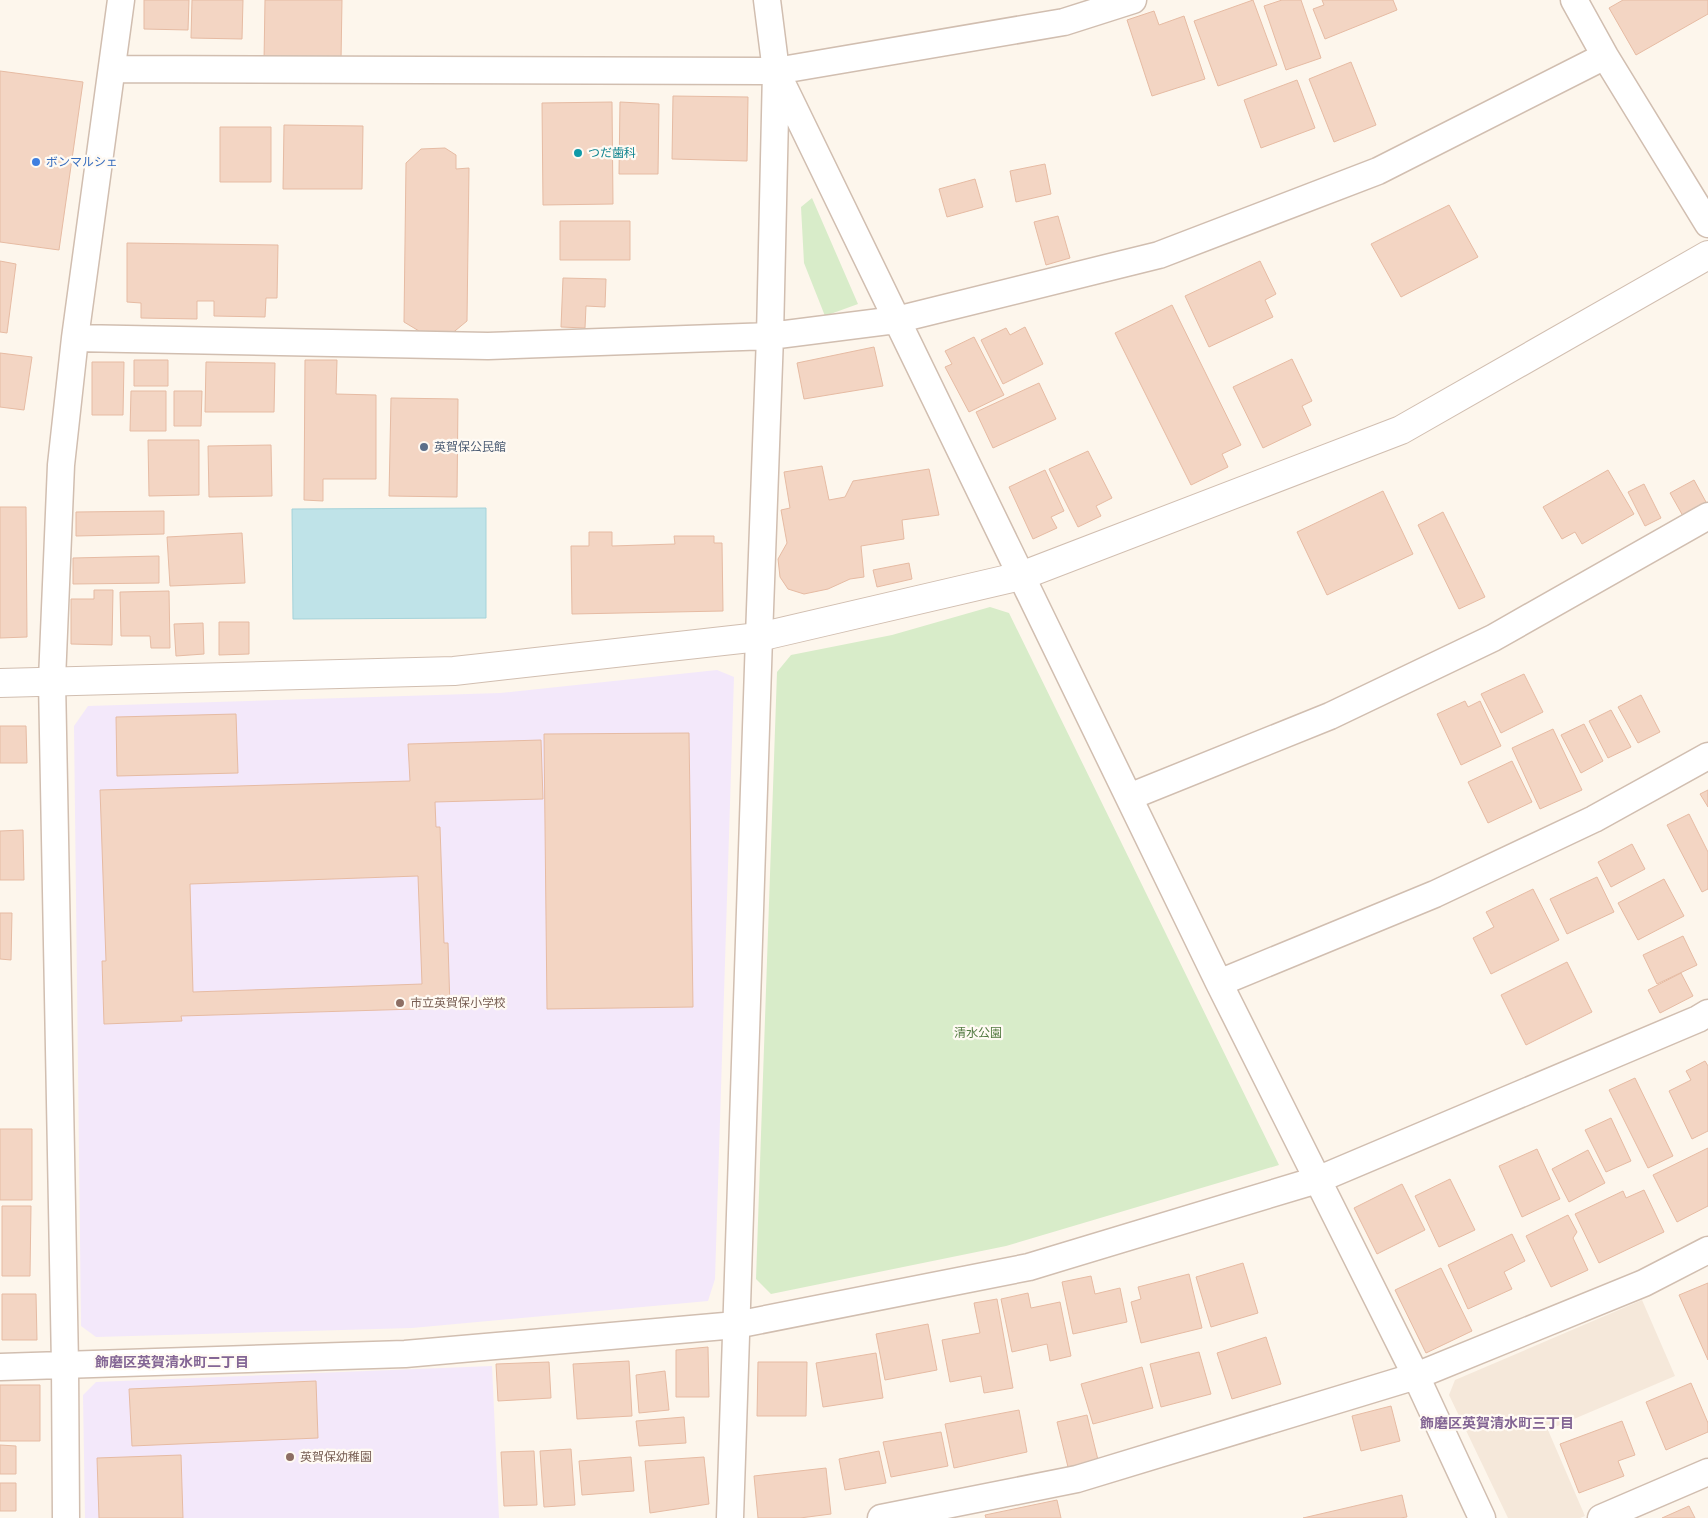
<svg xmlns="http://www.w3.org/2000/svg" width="1708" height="1518" viewBox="0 0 1708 1518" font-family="Arial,'Noto Sans JP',sans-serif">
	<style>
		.residential { fill: #f5e8da }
		.education { fill: #f3e8fa }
		.green { fill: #d8ecc9 }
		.water { fill: #bfe3e8; stroke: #a5d3da }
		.building { fill: #f3d5c3; stroke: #e6bba3; fill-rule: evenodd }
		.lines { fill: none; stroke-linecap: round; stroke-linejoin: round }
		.minor-casing { stroke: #d1beb0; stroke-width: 29 }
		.tertiary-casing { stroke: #d1beb0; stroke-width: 30 }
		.minor { stroke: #fff; stroke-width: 26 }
		.tertiary { stroke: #fff; stroke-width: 28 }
		.culture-dot { fill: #0f9aa8; stroke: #fffaf3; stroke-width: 2 }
		.shop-dot { fill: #3f7fe0; stroke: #fffaf3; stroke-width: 2 }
		.service-dot { fill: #5c6f8a; stroke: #fffaf3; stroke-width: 2 }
		.education-dot { fill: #8d6e63; stroke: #fffaf3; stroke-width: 2 }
		.labels { text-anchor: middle; stroke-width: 4.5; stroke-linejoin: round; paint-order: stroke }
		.culture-label { font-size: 12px; fill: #0d838f; stroke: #fffaf3; text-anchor: start }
		.shop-label { font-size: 12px; fill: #366cbe; stroke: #fffaf3; text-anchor: start }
		.service-label { font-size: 12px; fill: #4e5e75; stroke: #fffaf3; text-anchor: start }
		.education-label { font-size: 12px; fill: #785e54; stroke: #fffaf3; text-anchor: start }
		.park-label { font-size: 12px; fill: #537a41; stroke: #fffaf3 }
		.neighbourhood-label { font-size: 14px; font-weight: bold; fill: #846695; stroke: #fffaf3 }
	</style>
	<rect width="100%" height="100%" fill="#fdf6ec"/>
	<path class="residential" d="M 1642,1300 L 1675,1376 L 1548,1430 L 1585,1516 L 1580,1518 L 1508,1518 L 1449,1395 L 1455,1380 Z"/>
	<path class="education" d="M 717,670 L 734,677 L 715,1279 L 708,1301 L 412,1328 L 96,1337 L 81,1326 L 74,726 L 88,706 L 500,693 Z
		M 492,1366 L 499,1518 L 85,1518 L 83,1395 L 96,1382 Z"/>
	<path class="green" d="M 812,198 L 858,304 L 825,316 L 804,263 L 801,207 Z
		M 990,607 L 1009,613 L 1279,1165 L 1006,1246 L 771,1294 L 756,1279 L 777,672 L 791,655 L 892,635 Z"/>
	<path class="water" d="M 486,508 L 486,618 L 293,619 L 292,509 Z"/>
	<path class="building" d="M 144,0 L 189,0 L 188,30 L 144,29 Z
		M 192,0 L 243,0 L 242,39 L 191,38 Z
		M 265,0 L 342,0 L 341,61 L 264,61 Z
		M 1253,0 L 1277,65 L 1218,86 L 1194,21 Z
		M 1282,0 L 1301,0 L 1321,58 L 1286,70 L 1264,6 Z
		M 1322,0 L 1393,0 L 1397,10 L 1325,39 L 1313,9 L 1324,5 Z
		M 1623,0 L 1708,0 L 1708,14 L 1636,55 L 1609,8 Z
		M 1154,11 L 1159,25 L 1184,16 L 1205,79 L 1152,96 L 1127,20 Z
		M 1351,62 L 1376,125 L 1334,142 L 1309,79 Z
		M 0,71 L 83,82 L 59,250 L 0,242 Z
		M 1297,80 L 1315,128 L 1261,148 L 1244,100 Z
		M 673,96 L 748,97 L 747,161 L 672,159 Z
		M 612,102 L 613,204 L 543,205 L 542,103 Z
		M 620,102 L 659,104 L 658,174 L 619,174 Z
		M 284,125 L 363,126 L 362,189 L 283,189 Z
		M 220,127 L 271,127 L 271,182 L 220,182 Z
		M 445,148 L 456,155 L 456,169 L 469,168 L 467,321 L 450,335 L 424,334 L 404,322 L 406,163 L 421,149 Z
		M 1045,164 L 1051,194 L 1016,202 L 1010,171 Z
		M 975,179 L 983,207 L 947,217 L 939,189 Z
		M 1449,205 L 1478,257 L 1401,297 L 1371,244 Z
		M 1058,216 L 1070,258 L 1046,265 L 1034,222 Z
		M 560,221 L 630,221 L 630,260 L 560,260 Z
		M 127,243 L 278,245 L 277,298 L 266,298 L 265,317 L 214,316 L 214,301 L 197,301 L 197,319 L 141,318 L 141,303 L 127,302 Z
		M 0,261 L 16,264 L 7,333 L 0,332 Z
		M 1260,261 L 1276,294 L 1265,300 L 1273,317 L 1209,347 L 1185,296 Z
		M 563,278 L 606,279 L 605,307 L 586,306 L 585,328 L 561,327 Z
		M 1172,305 L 1241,445 L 1222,454 L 1228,467 L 1191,485 L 1115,333 Z
		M 1025,327 L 1043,364 L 1003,384 L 981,340 L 1006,328 L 1010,335 Z
		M 974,337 L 1004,395 L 969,412 L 945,367 L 952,364 L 945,351 Z
		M 874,347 L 883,386 L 804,399 L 797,363 Z
		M 0,353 L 32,357 L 24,410 L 0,407 Z
		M 1292,359 L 1312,401 L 1302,406 L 1311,425 L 1263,448 L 1233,387 Z
		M 134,360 L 168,360 L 168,386 L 134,386 Z
		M 305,360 L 337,360 L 336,394 L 376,395 L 376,479 L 323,479 L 323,501 L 304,500 Z
		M 92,362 L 124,362 L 123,415 L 92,415 Z
		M 206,362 L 275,363 L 274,412 L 205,412 Z
		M 1039,383 L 1056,419 L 993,448 L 976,412 Z
		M 131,391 L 166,391 L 166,431 L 130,431 Z
		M 174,391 L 202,391 L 201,426 L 174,426 Z
		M 391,398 L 458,399 L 457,497 L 389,496 Z
		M 148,440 L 199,440 L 199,495 L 149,496 Z
		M 271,445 L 272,496 L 209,497 L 208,446 Z
		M 1088,451 L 1112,498 L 1096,506 L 1101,516 L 1078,527 L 1049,469 Z
		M 822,466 L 829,500 L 845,497 L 853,481 L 929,469 L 939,515 L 902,520 L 904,539 L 861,546 L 864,577 L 850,579 L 828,589 L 804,594 L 788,589 L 780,577 L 778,559 L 787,543 L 781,510 L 790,508 L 784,472 Z
		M 1045,470 L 1064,511 L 1051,517 L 1057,528 L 1033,539 L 1009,487 Z
		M 1608,470 L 1634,514 L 1582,544 L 1575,532 L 1562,539 L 1543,507 Z
		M 1694,480 L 1706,502 L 1683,516 L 1670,493 Z
		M 1644,484 L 1661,518 L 1645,526 L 1628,492 Z
		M 1383,491 L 1413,554 L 1327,595 L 1297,532 Z
		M 0,507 L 26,507 L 27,637 L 0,638 Z
		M 164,511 L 164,534 L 76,536 L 76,512 Z
		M 1443,512 L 1485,597 L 1459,609 L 1418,525 Z
		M 589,532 L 612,532 L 612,546 L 675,544 L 674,536 L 714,536 L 714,543 L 722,543 L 723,611 L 572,614 L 571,546 L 589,546 Z
		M 242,533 L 245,583 L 170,586 L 167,537 Z
		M 159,556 L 159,583 L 73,584 L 73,558 Z
		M 909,563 L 912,579 L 877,587 L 873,570 Z
		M 94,590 L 113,590 L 112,645 L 71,644 L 71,599 L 94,599 Z
		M 169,591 L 170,648 L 151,648 L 150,636 L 121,636 L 120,592 Z
		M 219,622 L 249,622 L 249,654 L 219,655 Z
		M 203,623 L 204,654 L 176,656 L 174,624 Z
		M 1524,674 L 1543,712 L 1501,733 L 1481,694 Z
		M 1641,695 L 1660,732 L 1638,743 L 1618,707 Z
		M 1465,701 L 1468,707 L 1480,701 L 1501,746 L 1461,765 L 1437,714 Z
		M 1611,710 L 1631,747 L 1608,758 L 1589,721 Z
		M 236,714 L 238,773 L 117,776 L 116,717 Z
		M 1584,724 L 1603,761 L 1581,773 L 1561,735 Z
		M 0,726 L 26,726 L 27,763 L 0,763 Z
		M 1553,729 L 1582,790 L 1540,809 L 1512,748 Z
		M 689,733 L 693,1007 L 547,1009 L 544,734 Z
		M 541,740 L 543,799 L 435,802 L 436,827 L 440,827 L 444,943 L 448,943 L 450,1008 L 181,1016 L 182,1021 L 104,1024 L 102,961 L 106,961 L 100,790 L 410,781 L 408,744 ZM 418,876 L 422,984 L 193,992 L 190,884 Z
		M 1512,761 L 1532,802 L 1488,823 L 1468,782 Z
		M 1708,790 L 1708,807 L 1700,794 Z
		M 1689,814 L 1708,852 L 1708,889 L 1702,892 L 1667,825 Z
		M 23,830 L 24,880 L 0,880 L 0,831 Z
		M 1632,844 L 1645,869 L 1611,887 L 1598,862 Z
		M 1597,877 L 1614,912 L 1567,934 L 1550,899 Z
		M 1664,879 L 1684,916 L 1638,940 L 1618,903 Z
		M 1533,889 L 1559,940 L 1491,974 L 1473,938 L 1494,927 L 1486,912 Z
		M 0,913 L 12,913 L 11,960 L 0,959 Z
		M 1683,936 L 1697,965 L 1657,984 L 1643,955 Z
		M 1567,962 L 1592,1012 L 1526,1045 L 1501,995 Z
		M 1681,973 L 1693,996 L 1660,1013 L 1648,990 Z
		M 1705,1061 L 1708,1066 L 1708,1131 L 1692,1139 L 1669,1091 L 1691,1080 L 1686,1071 Z
		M 1635,1078 L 1673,1156 L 1648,1168 L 1609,1090 Z
		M 1611,1118 L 1631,1161 L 1606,1172 L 1585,1130 Z
		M 0,1129 L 32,1129 L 32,1200 L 0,1200 Z
		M 1708,1148 L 1708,1206 L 1677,1222 L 1653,1175 Z
		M 1537,1149 L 1560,1199 L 1522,1217 L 1499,1166 Z
		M 1588,1150 L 1605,1183 L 1569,1202 L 1552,1169 Z
		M 1450,1179 L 1475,1230 L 1439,1247 L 1415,1196 Z
		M 1402,1184 L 1425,1230 L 1377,1254 L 1354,1208 Z
		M 1644,1190 L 1664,1232 L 1599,1263 L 1575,1214 L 1623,1191 L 1626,1198 Z
		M 2,1206 L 31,1206 L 30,1276 L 2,1276 Z
		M 1568,1215 L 1577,1232 L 1573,1238 L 1588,1270 L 1551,1287 L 1526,1236 Z
		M 1512,1234 L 1525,1261 L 1504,1272 L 1512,1289 L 1468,1309 L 1448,1265 Z
		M 1243,1263 L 1258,1313 L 1211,1327 L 1196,1277 Z
		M 1441,1268 L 1472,1331 L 1426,1353 L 1395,1290 Z
		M 1189,1274 L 1202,1328 L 1141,1343 L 1131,1302 L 1141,1299 L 1138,1287 Z
		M 1091,1276 L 1095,1294 L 1120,1288 L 1127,1322 L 1073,1334 L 1062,1282 Z
		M 1708,1283 L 1708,1360 L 1679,1295 Z
		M 1028,1293 L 1031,1308 L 1060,1302 L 1071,1356 L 1050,1361 L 1047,1344 L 1012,1352 L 1001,1299 Z
		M 2,1294 L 36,1294 L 37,1340 L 2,1340 Z
		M 997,1299 L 1013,1388 L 984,1393 L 981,1376 L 950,1382 L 942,1340 L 980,1333 L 974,1303 Z
		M 928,1324 L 937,1370 L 885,1380 L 876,1334 Z
		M 1266,1337 L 1281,1384 L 1232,1399 L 1217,1353 Z
		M 708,1347 L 709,1397 L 676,1397 L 676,1350 Z
		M 1199,1352 L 1211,1394 L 1161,1407 L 1150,1364 Z
		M 876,1353 L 883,1398 L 823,1407 L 816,1363 Z
		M 629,1361 L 632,1416 L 577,1419 L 573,1364 Z
		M 549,1362 L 551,1398 L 498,1401 L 496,1364 Z
		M 758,1362 L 807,1362 L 806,1416 L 757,1416 Z
		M 1142,1367 L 1153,1408 L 1093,1424 L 1081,1384 Z
		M 665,1371 L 669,1410 L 639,1413 L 636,1375 Z
		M 316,1381 L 318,1438 L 132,1446 L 129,1389 Z
		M 1691,1383 L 1708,1423 L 1708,1432 L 1666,1450 L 1646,1402 Z
		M 0,1385 L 40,1385 L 40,1441 L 0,1441 Z
		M 1391,1406 L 1400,1441 L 1361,1451 L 1352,1416 Z
		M 1019,1410 L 1027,1452 L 954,1468 L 945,1424 Z
		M 1087,1415 L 1098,1460 L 1068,1467 L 1057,1422 Z
		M 684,1417 L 686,1443 L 639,1446 L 636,1421 Z
		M 1622,1421 L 1635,1455 L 1618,1461 L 1624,1476 L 1579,1493 L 1560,1444 Z
		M 941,1432 L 948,1466 L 891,1477 L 883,1442 Z
		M 0,1445 L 16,1446 L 16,1474 L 0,1474 Z
		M 571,1449 L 575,1505 L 544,1507 L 540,1451 Z
		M 534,1451 L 537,1505 L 504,1506 L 501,1452 Z
		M 879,1451 L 886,1483 L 845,1490 L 839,1459 Z
		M 181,1455 L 183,1518 L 99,1518 L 97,1458 Z
		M 631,1457 L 634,1491 L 582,1495 L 579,1461 Z
		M 704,1457 L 709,1504 L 650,1513 L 645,1461 Z
		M 826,1468 L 831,1514 L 800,1518 L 758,1518 L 754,1476 Z
		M 0,1483 L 16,1483 L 16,1511 L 0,1511 Z
		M 1402,1495 L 1407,1517 L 1400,1518 L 1303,1518 Z
		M 1057,1500 L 1061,1518 L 986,1518 L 985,1515 Z
		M 1689,1506 L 1695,1518 L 1662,1518 Z"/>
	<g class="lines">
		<defs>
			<path id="minor" d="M 1574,0 L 1605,56 L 1708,224
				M 113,69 L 776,71 L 1064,22 L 1133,0
				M 776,71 L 1219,983 L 1416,1376 L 1482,1518
				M 75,338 L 488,346 L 770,336 L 896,320 L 1159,255 L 1378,171 L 1605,56
				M 1129,797 L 1330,716 L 1493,638 L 1708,516
				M 1219,983 L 1435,894 L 1594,819 L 1708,756
				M 0,1367 L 405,1354 L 736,1325 L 1029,1267 L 1317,1180 L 1698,1019 L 1708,1013
				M 66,1518 L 65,1365 L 52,680 L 61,465 L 75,338 L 121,0
				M 730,1518 L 759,637 L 770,336 L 776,71 L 767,0
				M 881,1518 L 1077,1479 L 1416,1376 L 1644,1283 L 1708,1250
				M 1601,1518 L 1708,1472"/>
			<path id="tertiary" d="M 0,683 L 454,671 L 759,637 L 1021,576 L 1401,430 L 1708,255"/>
		</defs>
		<use href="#minor" class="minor-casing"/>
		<use href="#tertiary" class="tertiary-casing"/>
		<use href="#minor" class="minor"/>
		<use href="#tertiary" class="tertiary"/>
	</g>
	<circle class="culture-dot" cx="578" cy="153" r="5"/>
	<circle class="shop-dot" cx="36" cy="162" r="5"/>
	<circle class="service-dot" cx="424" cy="447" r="5"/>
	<g class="education-dot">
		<circle cx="400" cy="1003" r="5"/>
		<circle cx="290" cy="1457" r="5"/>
	</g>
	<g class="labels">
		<g class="culture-label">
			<text x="588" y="157">つだ歯科</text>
		</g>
		<g class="shop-label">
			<text x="46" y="166">ボンマルシェ</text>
		</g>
		<g class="service-label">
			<text x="434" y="451">英賀保公民館</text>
		</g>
		<g class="education-label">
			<text x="410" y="1007">市立英賀保小学校</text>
			<text x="300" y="1461">英賀保幼稚園</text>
		</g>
		<g class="park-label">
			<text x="978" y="1037">清水公園</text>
		</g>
		<g class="neighbourhood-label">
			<text x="172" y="1367">飾磨区英賀清水町二丁目</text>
			<text x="1497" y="1428">飾磨区英賀清水町三丁目</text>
		</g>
	</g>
</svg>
